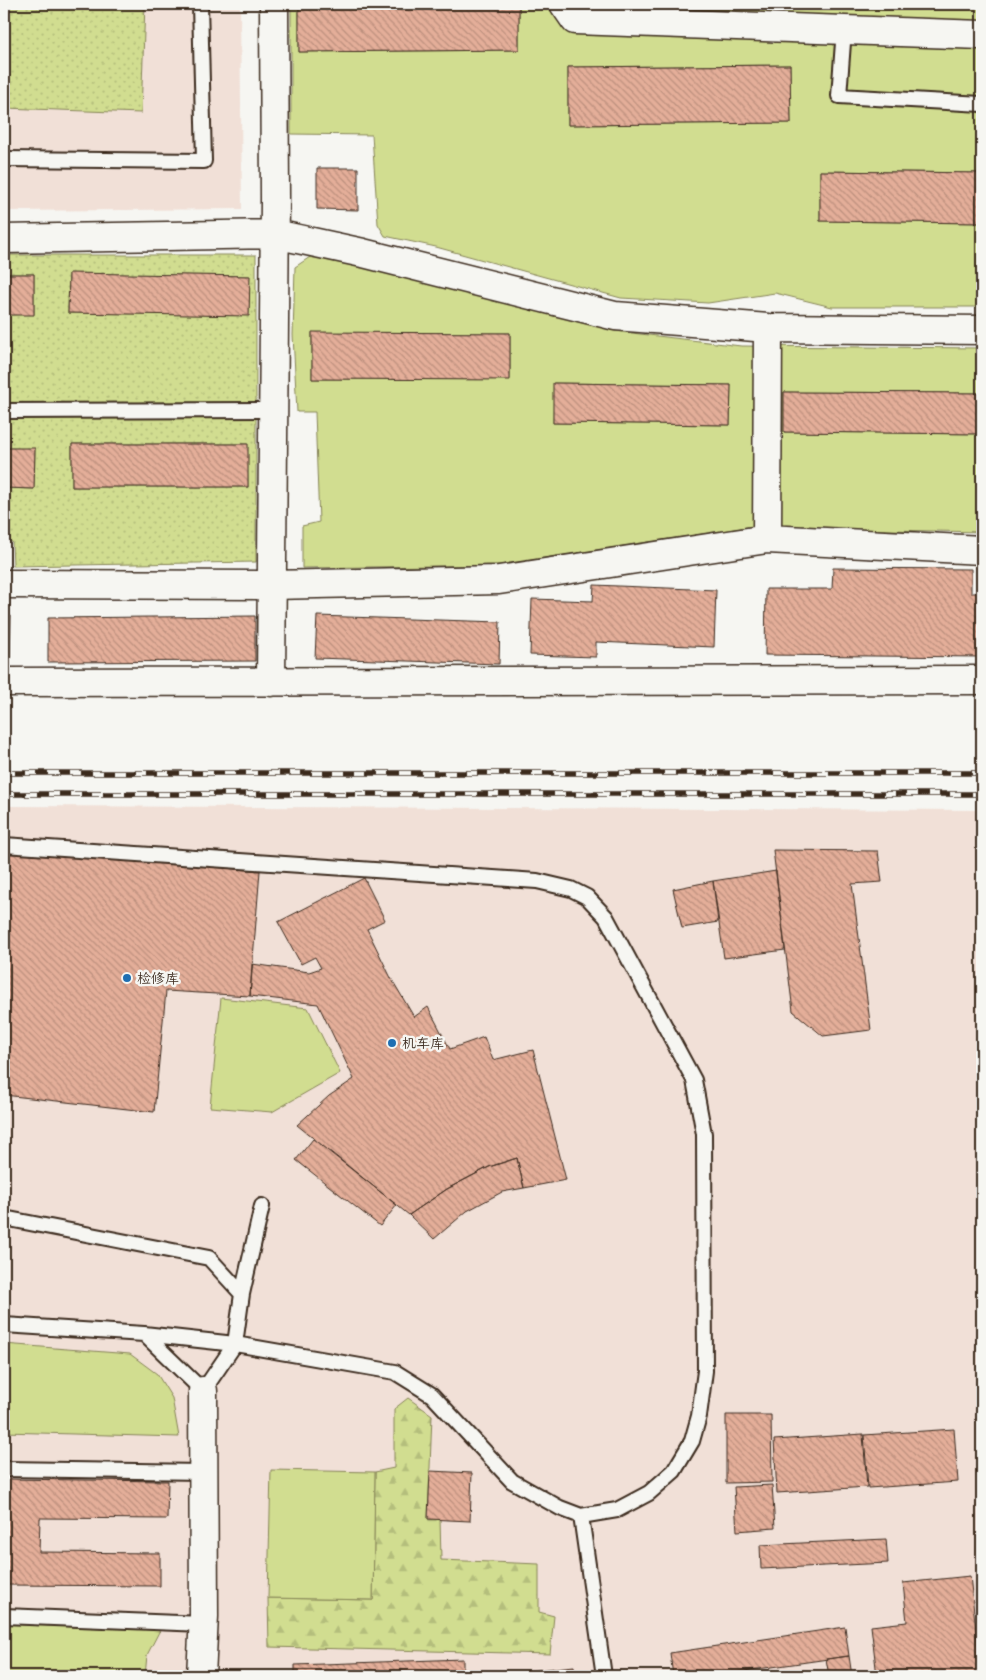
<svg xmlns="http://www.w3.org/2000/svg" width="986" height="1680" viewBox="0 0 986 1680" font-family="Pangolin,'LXGW WenKai TC',sans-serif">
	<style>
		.built { fill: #f1e0d7 }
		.grass { fill: url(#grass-dots); stroke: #868457; fill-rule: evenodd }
		.forest { fill: url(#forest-firs); stroke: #868457 }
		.park { fill: #d1dd90; stroke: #868457; fill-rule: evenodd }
		.building { fill: url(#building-back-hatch); stroke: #3b2a1e }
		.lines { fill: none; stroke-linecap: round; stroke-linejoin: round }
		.service-casing { stroke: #3b2a1e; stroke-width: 18 }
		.minor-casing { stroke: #3b2a1e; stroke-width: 31 }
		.service { stroke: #f6f6f2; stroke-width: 14 }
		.minor { stroke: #f6f6f2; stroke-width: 28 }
		.rail-casing { stroke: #3b2a1e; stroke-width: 5.5 }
		.rail { stroke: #f6f6f2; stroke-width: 4; stroke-dasharray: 11; stroke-linecap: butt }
		.poi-dot { fill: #1f6fb2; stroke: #f6f6f2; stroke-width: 2 }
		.labels { text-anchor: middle; stroke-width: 5; stroke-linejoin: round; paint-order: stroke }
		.poi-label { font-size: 14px; fill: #3b2a1e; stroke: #f6f6f2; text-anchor: start }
	</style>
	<defs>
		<pattern id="grass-dots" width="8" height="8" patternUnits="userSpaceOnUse" patternTransform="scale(1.25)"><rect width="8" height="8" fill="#d1dd90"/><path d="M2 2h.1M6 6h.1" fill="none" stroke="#b4be7c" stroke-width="1.8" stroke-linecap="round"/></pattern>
		<pattern id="forest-firs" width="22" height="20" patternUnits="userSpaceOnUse" patternTransform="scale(1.25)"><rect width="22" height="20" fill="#d1dd90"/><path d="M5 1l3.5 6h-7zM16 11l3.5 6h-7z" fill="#b4be7c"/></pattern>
		<pattern id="building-back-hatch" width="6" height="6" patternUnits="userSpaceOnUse" patternTransform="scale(1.25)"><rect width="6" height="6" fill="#e4ae99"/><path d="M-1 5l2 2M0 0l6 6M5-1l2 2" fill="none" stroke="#ba8e7c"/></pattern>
	</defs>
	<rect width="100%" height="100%" fill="#f6f6f2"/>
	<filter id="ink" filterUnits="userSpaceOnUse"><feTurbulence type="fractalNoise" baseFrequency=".02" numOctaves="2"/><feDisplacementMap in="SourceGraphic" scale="10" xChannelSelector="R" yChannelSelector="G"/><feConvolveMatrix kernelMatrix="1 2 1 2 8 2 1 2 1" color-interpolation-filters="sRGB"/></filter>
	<g filter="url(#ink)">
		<path class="built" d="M 4,4 L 240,4 L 242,209 L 4,211 Z
			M 4,806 L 982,810 L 982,1676 L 4,1676 Z"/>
		<path class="grass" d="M 4,4 L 145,4 L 141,113 L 4,108 Z
			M 4,255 L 256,255 L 256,562 L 13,566 L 12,542 L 4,542 L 4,488 L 34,489 L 35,449 L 4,448 L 4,315 L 34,314 L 34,274 L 4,274 ZM 69,274 L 249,276 L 249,315 L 68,313 ZM 72,444 L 247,444 L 248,487 L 72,487 Z"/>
		<path class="forest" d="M 408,1398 L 432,1415 L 428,1519 L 440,1519 L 441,1560 L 539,1564 L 539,1612 L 554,1616 L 550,1654 L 269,1647 L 268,1598 L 373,1600 L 375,1472 L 394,1468 L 394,1409 Z"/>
		<path class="park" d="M 291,4 L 299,4 L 299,52 L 519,50 L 519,4 L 982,4 L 982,173 L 820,171 L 820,221 L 982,223 L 982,307 L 832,307 L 775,293 L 708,303 L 621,298 L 436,247 L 385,236 L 378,224 L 372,135 L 291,134 ZM 790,65 L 791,123 L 568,125 L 568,67 Z
			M 313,255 L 369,264 L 615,331 L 741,346 L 982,348 L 982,393 L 784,392 L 784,432 L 982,434 L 982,532 L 748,527 L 501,565 L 302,568 L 302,526 L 319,522 L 315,412 L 297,412 L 293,335 L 295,267 ZM 312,333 L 510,333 L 510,379 L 312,379 ZM 554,383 L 731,385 L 730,425 L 553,423 Z
			M 221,998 L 308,1008 L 340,1073 L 272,1112 L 210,1107 Z
			M 4,1344 L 130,1354 L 157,1374 L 172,1398 L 179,1437 L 4,1432 Z
			M 271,1470 L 375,1472 L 373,1600 L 268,1598 Z
			M 4,1624 L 160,1630 L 147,1655 L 145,1676 L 4,1676 Z"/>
		<path class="building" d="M 299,4 L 519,4 L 519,50 L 299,52 Z
			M 790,65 L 791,123 L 568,125 L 568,67 Z
			M 317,168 L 358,168 L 358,210 L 317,209 Z
			M 820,171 L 982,173 L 982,223 L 820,221 Z
			M 69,273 L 250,276 L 249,316 L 68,313 Z
			M 4,274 L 34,274 L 34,315 L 4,315 Z
			M 312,332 L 510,333 L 510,380 L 312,379 Z
			M 553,383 L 731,385 L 730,425 L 553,423 Z
			M 784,392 L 982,393 L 982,434 L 784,432 Z
			M 72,444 L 248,444 L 248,487 L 72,487 Z
			M 4,448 L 35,448 L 34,489 L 4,488 Z
			M 833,568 L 971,569 L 971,593 L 982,593 L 982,657 L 765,655 L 766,589 L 832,589 Z
			M 594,585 L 716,590 L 714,647 L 596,642 L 596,657 L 530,655 L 532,599 L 593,601 Z
			M 4,616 L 11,616 L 10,663 L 4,663 Z
			M 255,616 L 255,661 L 48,662 L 48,618 Z
			M 317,616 L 500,622 L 499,664 L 315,658 Z
			M 4,850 L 260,871 L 250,996 L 166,991 L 154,1112 L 4,1095 Z
			M 773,850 L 878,851 L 882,882 L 852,884 L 871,1030 L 823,1036 L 793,1011 Z
			M 776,871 L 785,950 L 724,958 L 713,881 Z
			M 364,878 L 385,920 L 367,929 L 391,978 L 414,1017 L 428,1007 L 450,1049 L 484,1037 L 493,1060 L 533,1050 L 566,1180 L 524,1188 L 517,1158 L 489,1167 L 447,1189 L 409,1215 L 297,1125 L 329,1096 L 354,1079 L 318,1004 L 250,996 L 252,964 L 309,972 L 321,968 L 315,957 L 301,964 L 278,922 Z
			M 713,881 L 718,922 L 682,928 L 673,889 Z
			M 313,1139 L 397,1205 L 380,1226 L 296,1160 Z
			M 517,1158 L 524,1188 L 502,1192 L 467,1211 L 434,1239 L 409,1215 L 447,1189 L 489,1167 Z
			M 726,1415 L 771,1415 L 772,1482 L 726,1483 Z
			M 954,1429 L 958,1482 L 868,1488 L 864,1435 Z
			M 863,1434 L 867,1487 L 777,1493 L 774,1440 Z
			M 430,1471 L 472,1473 L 470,1521 L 428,1519 Z
			M 4,1479 L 168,1481 L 167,1519 L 40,1518 L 39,1552 L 160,1553 L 160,1586 L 4,1585 L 7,1514 L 4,1514 Z
			M 772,1485 L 775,1528 L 737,1531 L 734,1487 Z
			M 886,1539 L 888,1563 L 761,1569 L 760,1545 Z
			M 970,1576 L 981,1676 L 877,1676 L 871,1626 L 907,1622 L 903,1583 Z
			M 845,1627 L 849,1656 L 709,1676 L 673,1676 L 670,1653 Z
			M 849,1656 L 852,1676 L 829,1676 L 826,1659 Z
			M 463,1659 L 463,1676 L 295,1676 L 295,1665 Z
			M 574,1666 L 575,1676 L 510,1676 L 510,1673 Z"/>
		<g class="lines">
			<defs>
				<path id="service" d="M 844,29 L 839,96 L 982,104
					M 4,159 L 204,161 L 200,4
					M 4,411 L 274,410
					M 4,845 L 537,881 L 571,889 L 587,897 L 606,917 L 694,1080 L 704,1134 L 705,1371 L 699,1416 L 692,1441 L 674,1471 L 649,1493 L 617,1510 L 581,1516
					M 4,1218 L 209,1258 L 242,1294
					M 4,1325 L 144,1334 L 235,1344 L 395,1372 L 432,1395 L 512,1481 L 560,1508 L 581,1516 L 604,1676
					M 144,1334 L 203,1391 L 235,1344 L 242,1294 L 262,1206
					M 4,1469 L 203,1472
					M 4,1616 L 203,1624"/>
				<path id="minor" d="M 564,4 L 575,20 L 982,35
					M 4,239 L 275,234 L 363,253 L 615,316 L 768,328 L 982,330
					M 767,539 L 768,328
					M 4,584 L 272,585 L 499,580 L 767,539 L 982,550
					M 4,682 L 982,680
					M 271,682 L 275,199 L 274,4
					M 201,1676 L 204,1616 L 203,1391"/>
			</defs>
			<use href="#service" class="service-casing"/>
			<use href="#minor" class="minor-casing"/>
			<use href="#service" class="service"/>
			<use href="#minor" class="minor"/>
			<defs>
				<path id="rail" d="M 4,773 L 982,773
					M 4,794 L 982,794"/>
			</defs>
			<use href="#rail" class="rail-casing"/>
			<use href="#rail" class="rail"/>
		</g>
	</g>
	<g class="poi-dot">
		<circle cx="127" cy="978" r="5"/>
		<circle cx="392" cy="1043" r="5"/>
	</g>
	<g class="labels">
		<g class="poi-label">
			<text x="137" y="983">检修库</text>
			<text x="402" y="1048">机车库</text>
		</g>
	</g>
	<rect width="986" height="1680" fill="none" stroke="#f6f6f2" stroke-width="20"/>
	<rect x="10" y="10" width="966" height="1660" fill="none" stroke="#3b2a1e" stroke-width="2" filter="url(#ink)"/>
</svg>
